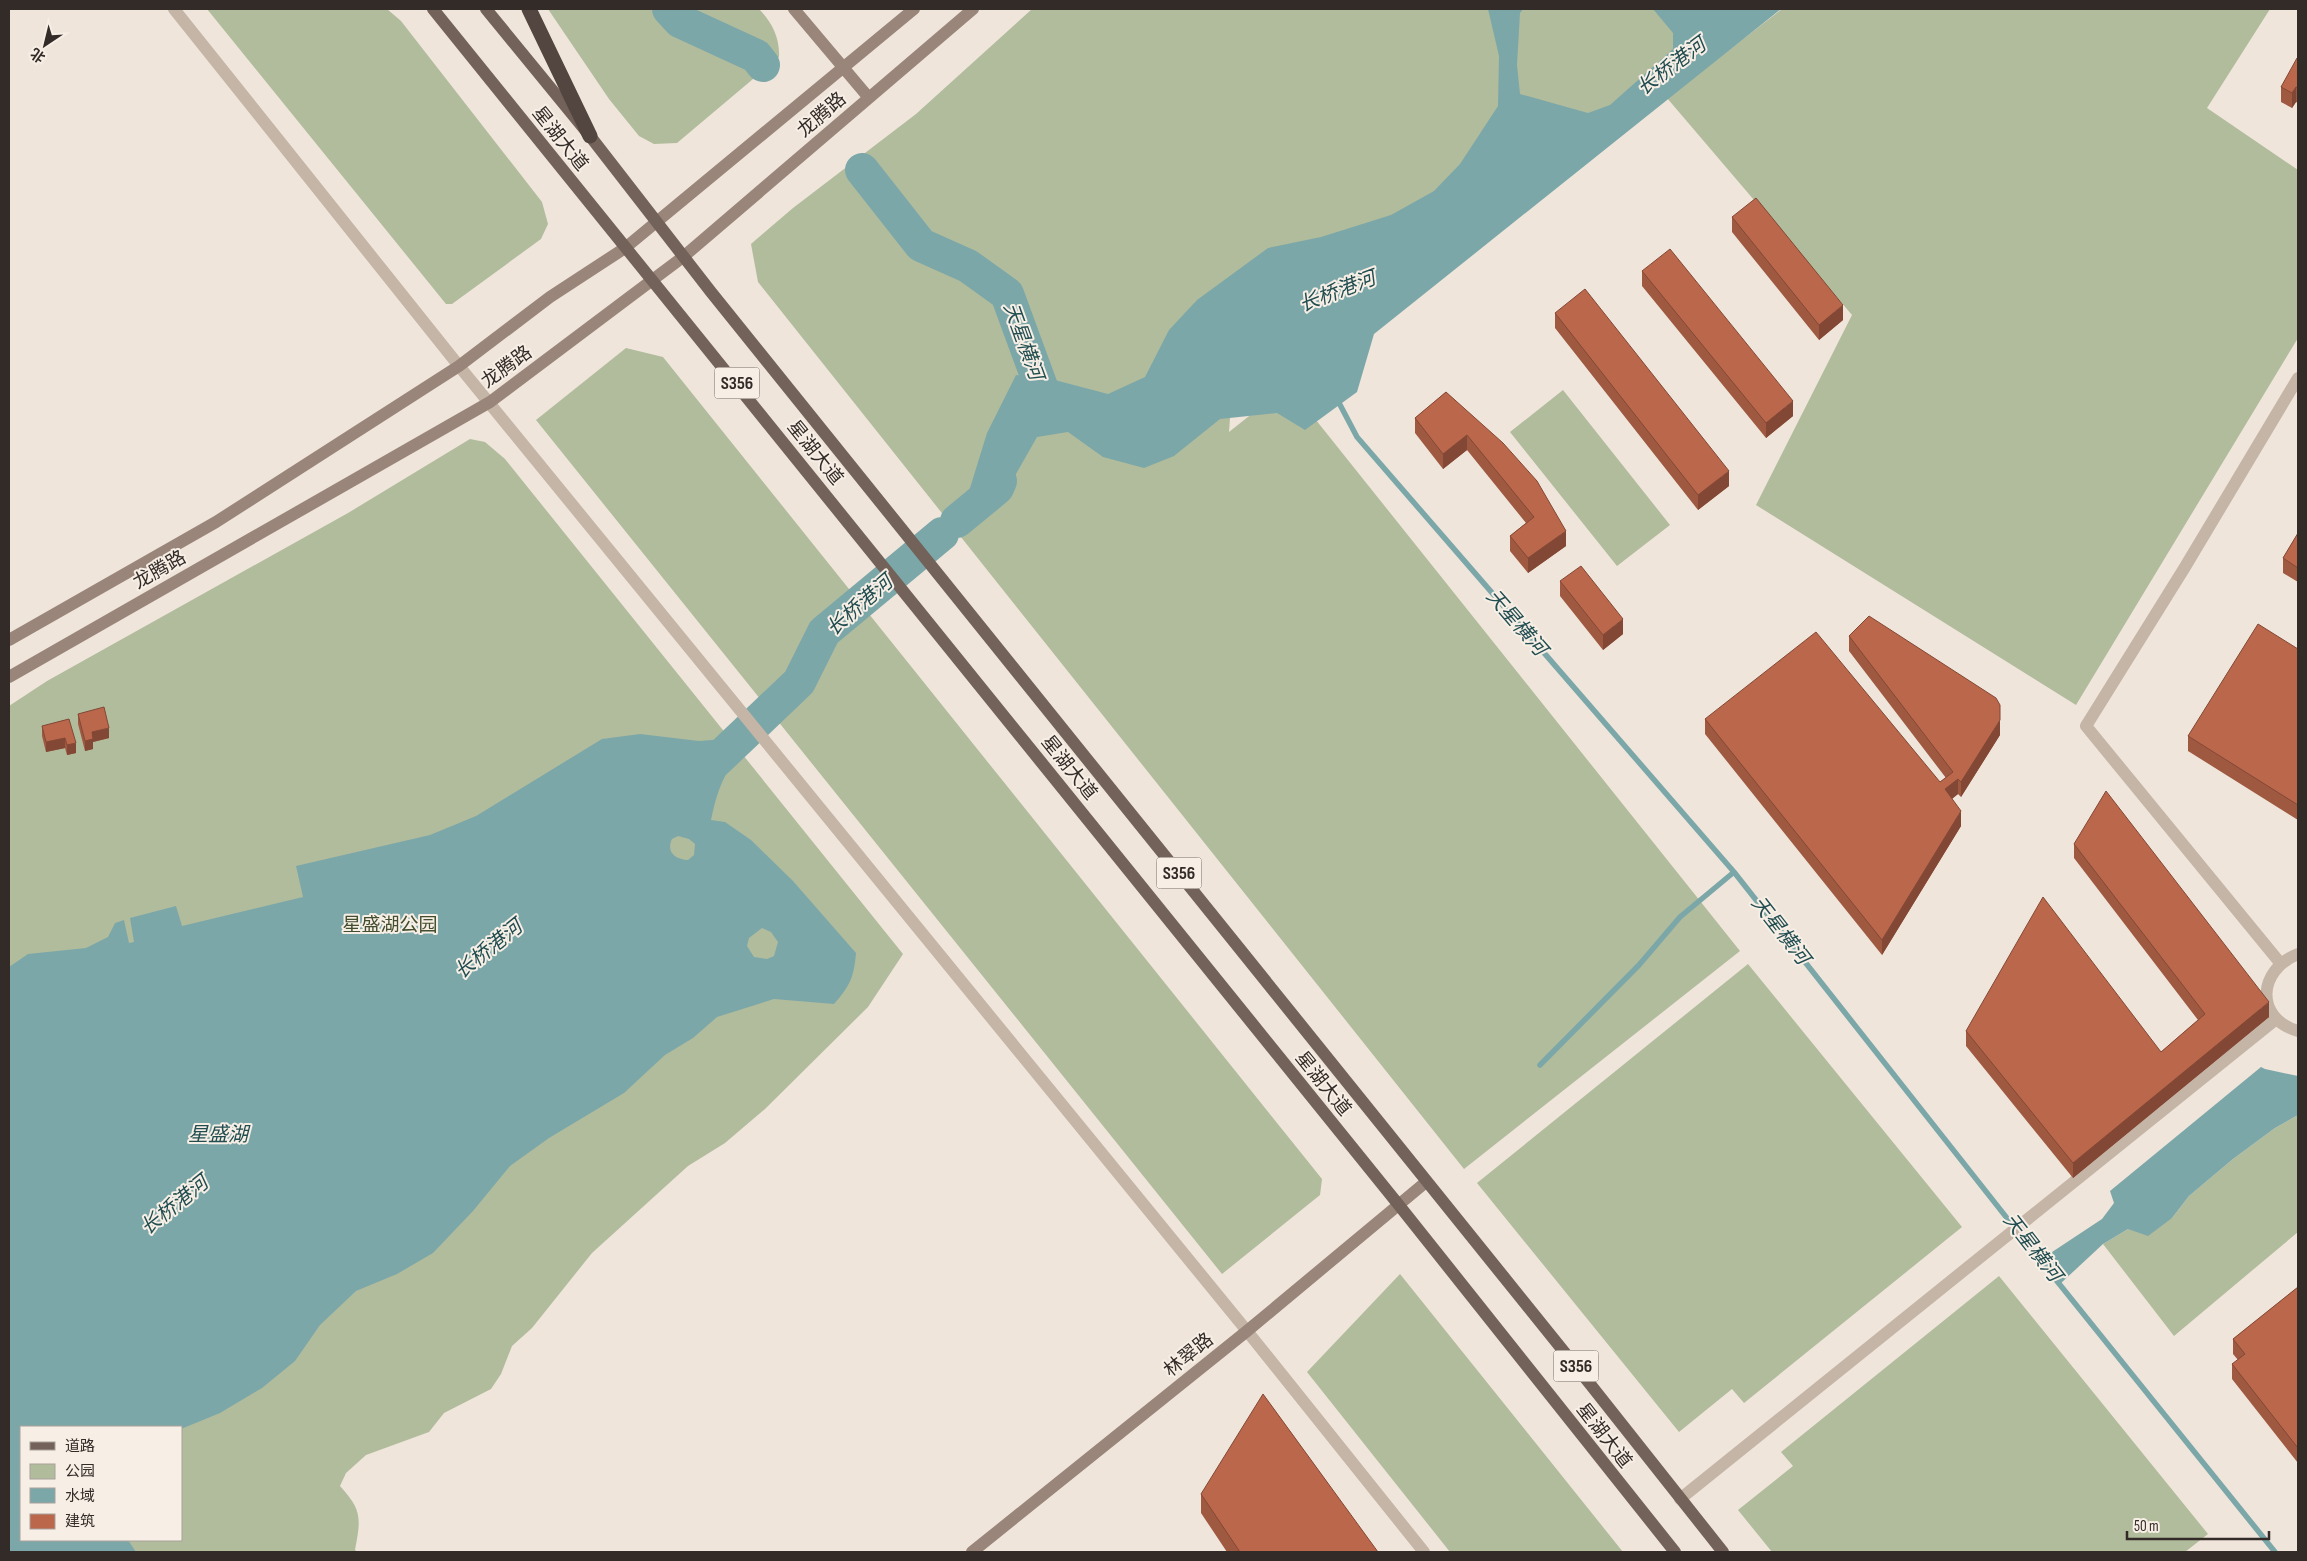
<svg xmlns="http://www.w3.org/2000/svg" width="2307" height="1561" viewBox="0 0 2307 1561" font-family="'Sofia Sans Condensed','Noto Sans SC',sans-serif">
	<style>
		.green { fill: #b1bc9c; fill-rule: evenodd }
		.water { fill: #7ca7a9; fill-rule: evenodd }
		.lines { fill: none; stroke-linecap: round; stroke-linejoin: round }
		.stream { stroke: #7ca7a9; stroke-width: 5.5 }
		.river { stroke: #7ca7a9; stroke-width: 34 }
		.street { stroke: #c5b5a7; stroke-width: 12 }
		.secondary { stroke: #998579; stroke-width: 12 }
		.primary { stroke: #736259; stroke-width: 12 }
		.highway { stroke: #53453f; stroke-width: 15 }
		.wall { fill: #a05941 }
		.shaded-wall { fill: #824835 }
		.building { fill: #ba674c; stroke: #824835 }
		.labels { text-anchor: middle; stroke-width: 4; stroke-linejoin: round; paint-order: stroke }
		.shield { fill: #f7efe6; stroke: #6e6660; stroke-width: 1 }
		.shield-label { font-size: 18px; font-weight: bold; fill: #332b27 }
		.street-label { font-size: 19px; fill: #332b27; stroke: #f7efe6 }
		.park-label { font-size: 19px; fill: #424e2d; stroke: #f7efe6 }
		.water-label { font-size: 20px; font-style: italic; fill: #214d50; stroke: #f7efe6 }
	</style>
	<rect width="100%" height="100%" fill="#efe5da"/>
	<path class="green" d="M 207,9 L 387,9 L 401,21 L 542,202 L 548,224 L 541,239 L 452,304 L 446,304 Z
		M 548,9 L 759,9 C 772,22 780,38 779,57 L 677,143 L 654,144 L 639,136 L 609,99 Z
		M 1032,9 L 1746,9 L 1654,79 L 1235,349 L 1229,432 L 1288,385 L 1740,951 L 1464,1169 L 758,282 L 751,244 L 793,208 L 916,114 Z
		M 1782,9 L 2270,9 L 2207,108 L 2298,170 L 2298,338 L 2076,705 L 1756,505 L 1852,315 L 1667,98 Z
		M 626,348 L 663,357 L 1322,1179 L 1320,1195 L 1222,1274 L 536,420 Z
		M 1563,390 L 1670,525 L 1617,566 L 1510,432 Z
		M 470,439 L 485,442 L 505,459 L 903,954 L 868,1007 L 765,1109 L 725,1143 L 688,1166 L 592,1253 L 532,1328 L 512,1346 L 501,1374 L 491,1389 L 444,1413 L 429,1432 L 366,1455 L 346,1473 L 340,1486 C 362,1510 361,1518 355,1550 L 358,1552 L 9,1552 L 9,706 L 47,681 L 348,513 ZM 21,1427 L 181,1427 L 181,1540 L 21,1540 Z
		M 1748,964 L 1962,1227 L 1744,1403 L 1732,1389 L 1679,1432 L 1477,1183 Z
		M 2298,1115 L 2298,1232 L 2174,1336 L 2103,1244 L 2128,1229 L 2172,1218 L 2189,1196 L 2233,1159 L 2275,1128 Z
		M 1400,1274 L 1623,1552 L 1450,1552 L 1307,1372 Z
		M 1999,1276 L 2208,1534 L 2185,1552 L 1772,1552 L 1738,1510 L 1793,1466 L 1781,1452 Z"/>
	<path class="water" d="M 1488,9 L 1523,9 L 1520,13 L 1517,65 L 1520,94 L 1588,113 L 1610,105 L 1673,49 L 1673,33 L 1653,9 L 1781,9 L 1374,334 L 1357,392 L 1305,430 L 1277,413 L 1220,419 L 1174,456 L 1144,468 L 1103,457 L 1068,432 L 1037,437 L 1004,495 L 967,525 L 966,501 L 987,433 L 1016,375 L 1051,379 L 1108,394 L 1145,377 L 1169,330 L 1197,300 L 1268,248 L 1321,237 L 1391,215 L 1434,191 L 1460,164 L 1498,106 L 1499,56 Z
		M 640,734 L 699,741 L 725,739 L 738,755 C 723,775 716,795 711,820 L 725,822 L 751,840 L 793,881 L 856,953 C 854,977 850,986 834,1004 L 774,999 L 717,1017 L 693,1038 L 665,1055 L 624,1093 L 549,1138 L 510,1166 L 473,1211 L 433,1253 L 397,1274 L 356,1291 L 320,1325 L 295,1361 L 262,1388 L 220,1413 L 181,1429 L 181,1427 L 21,1427 L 21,1540 L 128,1540 L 136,1552 L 9,1552 L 9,967 L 28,954 L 86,948 L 108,937 L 115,923 L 124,920 L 129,943 L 134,942 L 130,918 L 176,906 L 182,926 L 303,897 L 296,866 L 430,835 L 476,816 L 602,739 ZM 678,836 L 689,839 L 695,844 L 694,855 L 688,860 C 675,859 666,852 672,839 ZM 762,928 L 771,932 L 778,942 L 774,956 L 767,959 L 754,957 L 747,946 L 749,938 Z
		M 2261,1067 L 2265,1069 L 2298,1076 L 2298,1115 L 2275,1128 L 2233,1159 L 2189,1196 L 2172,1218 L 2148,1236 L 2128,1229 L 2103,1244 L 2060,1284 L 2040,1260 L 2102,1219 L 2114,1203 L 2110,1191 Z"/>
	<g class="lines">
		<path class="stream" d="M 1337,399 L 1357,437 L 1734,872 L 2040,1260 L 2275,1552
			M 1540,1065 L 1639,965 L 1680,917 L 1734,872"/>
		<path class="river" d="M 669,9 L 680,21 L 756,56 L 763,65
			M 862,170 L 921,245 L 968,266 L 1007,294 L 1047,403
			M 957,521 L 997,488 L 1000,481
			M 697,779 L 799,682 L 824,632 L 942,534"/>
		<path class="street" d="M 174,9 L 459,366 L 1247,1331 L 1424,1552
			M 2298,954 C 2258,970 2254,1018 2298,1031
			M 2281,964 L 2086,726 L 2185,567 L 2298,378
			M 1680,1499 L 2275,1020"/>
		<path class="secondary" d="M 794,9 L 869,98
			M 9,640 L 216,522 L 459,366 L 550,297 L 625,248 L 914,9
			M 9,677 L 490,402 L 683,257 L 973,9
			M 972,1552 L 1247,1331 L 1426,1182"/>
		<path class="primary" d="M 433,9 L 1398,1204 L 1675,1552
			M 486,9 L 590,136 L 711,292 L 1590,1384 L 1723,1552"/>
		<path class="highway" d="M 529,9 L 590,136"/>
	</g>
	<path class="wall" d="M 2298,59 L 2298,103 L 2296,102 L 2292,108 L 2281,102 L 2281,87 Z
		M 1732,217 L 1843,320 L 1819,340 L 1732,232 Z
		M 1642,271 L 1793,416 L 1766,438 L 1642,286 Z
		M 1555,313 L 1729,486 L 1698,510 L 1555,328 Z
		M 1446,392 L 1566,546 L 1528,573 L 1510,551 L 1510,536 L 1526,523 L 1467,450 L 1443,469 L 1415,433 L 1415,418 Z
		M 2298,533 L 2298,582 L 2283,573 L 2283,558 Z
		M 1560,581 L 1623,634 L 1603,650 L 1560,596 Z
		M 1849,636 L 2000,735 L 1961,797 L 1958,794 L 1952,799 L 1961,826 L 1882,955 L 1705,734 L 1705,719 L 1940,782 L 1946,778 L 1849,651 Z
		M 2298,649 L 2298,820 L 2188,751 L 2188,736 Z
		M 78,714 L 109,738 L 93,742 L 93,749 L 85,751 L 78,724 Z
		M 69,719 L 76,753 L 67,755 L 65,748 L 46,752 L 42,736 L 42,726 Z
		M 2074,844 L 2269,1017 L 2073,1178 L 1966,1046 L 1966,1031 L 2161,1052 L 2198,1020 L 2074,858 Z
		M 2298,1287 L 2298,1463 L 2232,1379 L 2232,1364 L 2238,1360 L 2233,1354 L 2233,1339 Z
		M 1201,1494 L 1378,1552 L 1227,1552 L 1201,1513 Z"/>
	<path class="shaded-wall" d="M 2296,87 L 2296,102 L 2292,108 L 2292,93 Z
		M 1843,305 L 1843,320 L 1819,340 L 1819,325 Z
		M 1793,401 L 1793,416 L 1766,438 L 1766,423 Z
		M 1467,435 L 1467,450 L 1443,469 L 1443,454 Z
		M 1729,471 L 1729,486 L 1698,510 L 1698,495 Z
		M 1566,531 L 1566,546 L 1528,573 L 1528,558 Z
		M 1623,619 L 1623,634 L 1603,650 L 1603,635 Z
		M 2000,720 L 2000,735 L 1961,797 L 1961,782 Z
		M 109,728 L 109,738 L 93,742 L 93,749 L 85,751 L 85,741 L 92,732 Z
		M 65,738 L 65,748 L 46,752 L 46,742 Z
		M 76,743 L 76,753 L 67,755 L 67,745 Z
		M 1958,779 L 1958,794 L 1945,804 L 1945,789 Z
		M 1961,811 L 1961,826 L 1882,955 L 1882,940 Z
		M 2269,1002 L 2269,1017 L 2073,1178 L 2073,1163 Z"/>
	<path class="building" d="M 2297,58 L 2298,59 L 2298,88 L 2296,87 L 2292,93 L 2281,87 Z
		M 1756,198 L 1843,305 L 1819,325 L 1732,217 Z
		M 1670,249 L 1793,401 L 1766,423 L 1642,271 Z
		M 1585,289 L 1729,471 L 1698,495 L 1555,313 Z
		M 1446,392 L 1503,443 L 1537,481 L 1566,531 L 1528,558 L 1510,536 L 1534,517 L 1467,435 L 1443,454 L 1415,418 Z
		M 2298,533 L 2298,568 L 2283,558 Z
		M 1581,566 L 1623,619 L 1603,635 L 1560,581 Z
		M 1869,616 L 1996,698 L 2000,705 L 2000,720 L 1961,782 L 1958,779 L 1945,789 L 1961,811 L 1882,940 L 1705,719 L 1816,632 L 1940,782 L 1953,772 L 1849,636 Z
		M 2258,624 L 2298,649 L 2298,805 L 2188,736 Z
		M 104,707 L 109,728 L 92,732 L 93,739 L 85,741 L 78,714 Z
		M 69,719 L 76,743 L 67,745 L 65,738 L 46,742 L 42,726 Z
		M 2106,791 L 2269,1002 L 2073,1163 L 1966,1031 L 2043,897 L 2161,1052 L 2205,1014 L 2074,844 Z
		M 2298,1287 L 2298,1448 L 2232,1364 L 2245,1354 L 2233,1339 Z
		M 1263,1394 L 1378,1552 L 1240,1552 L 1201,1494 Z"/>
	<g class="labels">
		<g class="shield">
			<rect x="714.5" y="367.5" width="45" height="31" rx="4"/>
			<rect x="1156.5" y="857.5" width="45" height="31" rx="4"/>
			<rect x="1553.5" y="1350.5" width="45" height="31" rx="4"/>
		</g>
		<g class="shield-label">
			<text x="737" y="389">S356</text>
			<text x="1179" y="879">S356</text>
			<text x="1576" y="1372">S356</text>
		</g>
		<g class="street-label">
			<text transform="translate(821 114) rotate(-41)" y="7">龙腾路</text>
			<text transform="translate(561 138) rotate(51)" y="7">星湖大道</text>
			<text transform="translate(506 366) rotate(-36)" y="7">龙腾路</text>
			<text transform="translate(816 452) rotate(51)" y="7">星湖大道</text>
			<text transform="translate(159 569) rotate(-30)" y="7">龙腾路</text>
			<text transform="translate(1070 767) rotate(51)" y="7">星湖大道</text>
			<text transform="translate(1324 1083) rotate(51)" y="7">星湖大道</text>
			<text transform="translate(1188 1354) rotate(-39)" y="7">林翠路</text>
			<text transform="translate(1605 1435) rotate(52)" y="7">星湖大道</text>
		</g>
		<g class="park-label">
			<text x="390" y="931">星盛湖公园</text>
		</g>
		<g class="water-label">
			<text transform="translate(1671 66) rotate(-37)" y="7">长桥港河</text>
			<text transform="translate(1337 291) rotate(-21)" y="7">长桥港河</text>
			<text transform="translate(1024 341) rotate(70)" y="7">天星横河</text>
			<text transform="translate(859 605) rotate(-41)" y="7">长桥港河</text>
			<text transform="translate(1517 622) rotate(49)" y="7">天星横河</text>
			<text transform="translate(1781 930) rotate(52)" y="7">天星横河</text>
			<text transform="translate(488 949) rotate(-39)" y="7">长桥港河</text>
			<text x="218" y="1141">星盛湖</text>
			<text transform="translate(174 1205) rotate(-39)" y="7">长桥港河</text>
			<text transform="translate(2033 1247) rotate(52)" y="7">天星横河</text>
		</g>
	</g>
	<rect width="2307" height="1561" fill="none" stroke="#332b27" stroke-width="20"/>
	<rect x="20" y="1426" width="162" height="115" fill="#f7efe6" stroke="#a9a19a"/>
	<rect x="30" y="1442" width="25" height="8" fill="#736259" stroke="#a9a19a"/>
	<text x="65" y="1451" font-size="15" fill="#332b27">道路</text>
	<rect x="30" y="1464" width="25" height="15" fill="#b1bc9c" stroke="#a9a19a"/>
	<text x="65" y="1476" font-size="15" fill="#332b27">公园</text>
	<rect x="30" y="1488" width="25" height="15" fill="#7ca7a9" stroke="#a9a19a"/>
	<text x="65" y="1501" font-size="15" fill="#332b27">水域</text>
	<rect x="30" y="1514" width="25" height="15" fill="#ba674c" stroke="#a9a19a"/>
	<text x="65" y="1526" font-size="15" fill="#332b27">建筑</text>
	<g transform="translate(45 45) rotate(215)" stroke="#f7efe6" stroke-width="4" paint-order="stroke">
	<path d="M0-4L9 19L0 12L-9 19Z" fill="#332b27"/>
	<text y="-8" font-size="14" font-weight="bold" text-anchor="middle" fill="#332b27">北</text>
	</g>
	<path d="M2127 1531v8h142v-8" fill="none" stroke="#332b27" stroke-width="2.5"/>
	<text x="2134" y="1531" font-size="15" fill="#332b27" stroke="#f7efe6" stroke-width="4" paint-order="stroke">50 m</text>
</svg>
